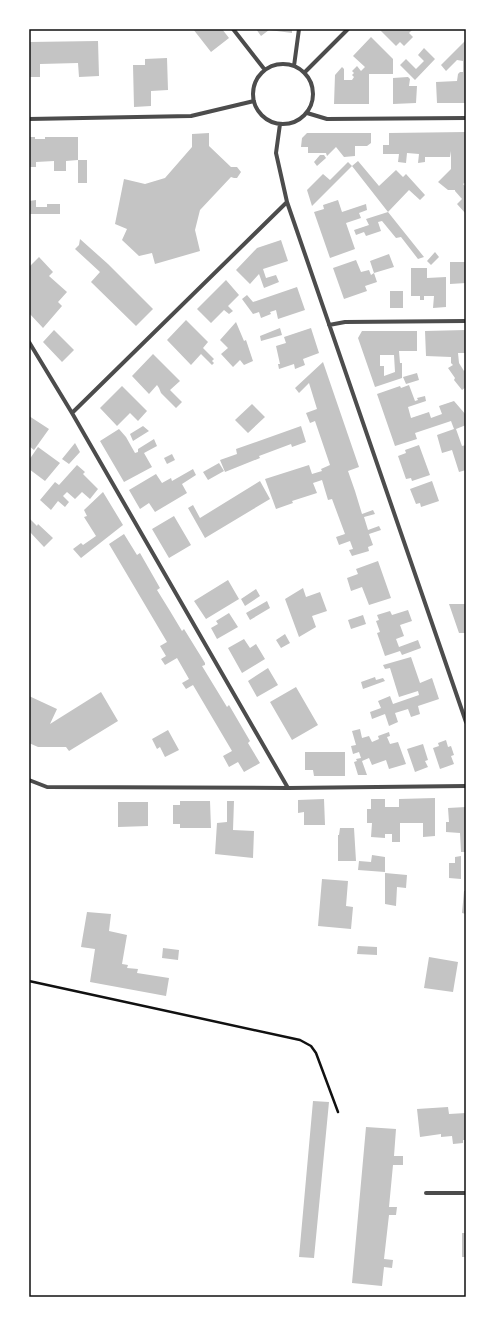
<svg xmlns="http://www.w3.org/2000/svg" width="495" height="1326" viewBox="0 0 495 1326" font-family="Raleway,sans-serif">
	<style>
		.building { fill: #c4c4c4; fill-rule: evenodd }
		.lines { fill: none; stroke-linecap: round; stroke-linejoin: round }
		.path { stroke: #111; stroke-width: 2.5 }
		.minor { stroke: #4c4c4c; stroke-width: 4 }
		.neatline { fill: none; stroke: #111; stroke-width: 1.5 }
	</style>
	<rect width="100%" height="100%" fill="#fff"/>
	<path class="building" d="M 193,29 L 222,29 L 229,38 L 211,52 Z
		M 256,29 L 292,29 L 292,33 L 269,30 L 261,36 Z
		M 379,29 L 413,29 L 409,33 L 413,37 L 404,46 L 400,42 L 396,46 Z
		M 371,37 L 393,59 L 393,74 L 369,74 L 369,104 L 334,104 L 335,75 L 342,67 L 344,69 L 344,80 L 352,80 L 354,77 L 352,75 L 354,73 L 352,71 L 357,66 L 361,71 L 365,67 L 353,56 Z
		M 466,40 L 466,103 L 437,103 L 436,82 L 457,81 L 458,74 L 460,72 L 463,72 L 463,61 L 457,60 L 446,71 L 441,65 Z
		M 98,41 L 99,76 L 79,77 L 78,63 L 40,64 L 40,77 L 29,77 L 29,42 Z
		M 424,48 L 435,59 L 415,80 L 400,65 L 406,59 L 416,69 L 424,61 L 418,55 Z
		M 167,58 L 168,90 L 151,91 L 151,106 L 134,107 L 133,65 L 145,65 L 145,59 Z
		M 408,77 L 410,79 L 409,86 L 417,86 L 416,103 L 393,104 L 393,78 Z
		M 466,132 L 466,182 L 463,184 L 466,187 L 466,214 L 457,204 L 462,199 L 455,191 L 455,190 L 448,190 L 438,182 L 451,169 L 451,151 L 450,157 L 425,157 L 425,162 L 418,163 L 419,154 L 407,153 L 406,163 L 398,162 L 399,154 L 383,154 L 383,145 L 389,145 L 389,133 Z
		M 209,133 L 209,146 L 231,167 L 237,167 L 241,172 L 237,178 L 234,178 L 231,177 L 200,210 L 195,230 L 200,251 L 155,264 L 152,253 L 139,256 L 122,240 L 127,229 L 115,224 L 124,179 L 145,184 L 165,178 L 192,147 L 192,134 Z
		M 307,133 L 371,133 L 371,143 L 367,146 L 355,146 L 355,156 L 344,157 L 336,147 L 327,156 L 326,153 L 308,153 L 308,147 L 301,147 L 302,138 Z
		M 29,137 L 35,137 L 35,139 L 45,139 L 45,137 L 78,137 L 78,160 L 87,160 L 87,183 L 78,183 L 78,160 L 66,161 L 66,171 L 54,171 L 54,161 L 36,162 L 36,167 L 29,167 Z
		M 320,155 L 324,155 L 326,158 L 317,166 L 314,162 Z
		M 358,161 L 379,186 L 396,170 L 403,177 L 406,174 L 425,195 L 420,200 L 409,190 L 388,212 L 424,257 L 418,259 L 401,237 L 396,238 L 382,221 L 378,222 L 381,231 L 366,236 L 364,232 L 356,235 L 354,230 L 369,225 L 366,219 L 388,212 L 352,166 Z
		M 348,162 L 352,166 L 312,206 L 307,190 L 323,174 L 330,180 Z
		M 36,200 L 36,207 L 47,207 L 47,204 L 60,204 L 60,214 L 29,214 L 29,201 Z
		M 338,200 L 342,212 L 366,204 L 367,210 L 359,213 L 361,218 L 346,223 L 355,249 L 330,258 L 314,212 L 324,209 L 323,205 Z
		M 80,239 L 108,264 L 153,309 L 136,326 L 91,282 L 100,272 L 75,249 L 79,245 Z
		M 281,240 L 288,261 L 263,269 L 266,278 L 276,275 L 279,282 L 264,288 L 259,274 L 250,284 L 236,270 L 257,248 Z
		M 435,252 L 439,257 L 431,265 L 427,261 Z
		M 389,254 L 394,267 L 374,273 L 377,282 L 365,286 L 367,291 L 344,299 L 333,268 L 356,260 L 361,272 L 369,270 L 371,275 L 374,273 L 370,261 Z
		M 39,257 L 53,272 L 49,276 L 67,292 L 58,302 L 62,306 L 43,328 L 29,313 L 29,267 Z
		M 450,262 L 466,262 L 466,283 L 450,284 Z
		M 411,268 L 427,268 L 427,278 L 446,277 L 446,307 L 433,308 L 434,296 L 424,296 L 424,300 L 420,300 L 420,296 L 411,296 Z
		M 226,280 L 239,295 L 228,306 L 233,311 L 229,314 L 224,310 L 211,323 L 197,309 Z
		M 297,287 L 305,310 L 278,319 L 276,310 L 270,312 L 271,314 L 261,318 L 259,312 L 253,314 L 242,299 L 247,295 L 253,302 Z
		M 390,291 L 403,291 L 403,308 L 390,308 Z
		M 186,320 L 208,342 L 203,348 L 214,359 L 212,361 L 214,363 L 212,365 L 201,354 L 191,365 L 167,340 Z
		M 236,322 L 244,341 L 246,340 L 253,361 L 244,365 L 240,360 L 233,367 L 221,354 L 228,348 L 220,340 Z
		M 280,328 L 282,335 L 261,341 L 260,336 Z
		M 311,328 L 319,353 L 303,359 L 305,365 L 295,369 L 294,364 L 279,369 L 278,364 L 280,364 L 276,346 L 286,343 L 284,337 Z
		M 54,330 L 74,350 L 62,362 L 43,342 Z
		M 466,330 L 466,353 L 458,353 L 459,363 L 464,371 L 466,369 L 466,387 L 462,390 L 454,380 L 455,378 L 448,368 L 453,365 L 451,363 L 451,357 L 426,356 L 425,331 Z
		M 362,331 L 417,331 L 417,351 L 399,351 L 400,363 L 402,363 L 402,378 L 375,387 L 358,338 ZM 380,355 L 394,355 L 395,372 L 384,376 L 384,366 L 380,366 Z
		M 153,354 L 180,381 L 170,390 L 182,402 L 176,408 L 161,393 L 159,388 L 157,385 L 149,394 L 132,376 Z
		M 323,362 L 359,467 L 348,471 L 355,491 L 362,514 L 373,510 L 375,514 L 364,517 L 368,530 L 379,526 L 381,530 L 369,534 L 373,545 L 368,547 L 369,551 L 352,556 L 349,550 L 353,549 L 350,541 L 339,545 L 336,537 L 345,534 L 332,499 L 328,500 L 322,480 L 313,483 L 317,493 L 292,501 L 293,503 L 276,509 L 265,479 L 309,465 L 312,474 L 322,471 L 321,469 L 330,465 L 315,421 L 310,423 L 306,413 L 317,409 L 309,383 L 299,393 L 295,388 Z
		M 417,373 L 419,380 L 406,384 L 403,377 Z
		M 409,385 L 415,401 L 418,400 L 417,398 L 425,396 L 426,401 L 408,407 L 411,418 L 429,412 L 431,418 L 442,414 L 439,406 L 454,401 L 466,415 L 466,425 L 456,429 L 462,446 L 466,445 L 466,470 L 459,472 L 452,450 L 442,453 L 437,435 L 454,429 L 451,421 L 415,433 L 417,439 L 395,446 L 377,394 L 400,386 L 401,388 Z
		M 122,386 L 147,411 L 138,421 L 130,413 L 117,426 L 100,408 Z
		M 252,404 L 265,417 L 248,433 L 235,420 Z
		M 29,416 L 49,429 L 34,450 L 29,446 Z
		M 143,426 L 149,431 L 133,441 L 130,434 Z
		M 301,426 L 306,442 L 292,447 L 291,444 L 259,456 L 260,458 L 225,472 L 220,460 L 237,454 L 236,449 Z
		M 119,429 L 126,437 L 135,453 L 138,452 L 138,449 L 154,439 L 157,446 L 144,453 L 152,467 L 124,482 L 100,441 Z
		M 75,443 L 80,452 L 69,464 L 62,459 Z
		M 419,445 L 430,475 L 412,481 L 411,478 L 406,479 L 398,456 L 406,453 L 405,450 Z
		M 38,447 L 60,463 L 45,481 L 29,469 L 29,460 Z
		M 172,454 L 175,460 L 167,464 L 164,458 Z
		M 219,463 L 224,471 L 208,480 L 203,472 Z
		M 77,465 L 85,472 L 83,474 L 98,489 L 90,499 L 82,492 L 75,499 L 67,492 L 63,496 L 69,502 L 65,507 L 58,501 L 51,510 L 40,500 L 55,482 L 59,485 Z
		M 193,469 L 196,475 L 182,484 L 187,493 L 155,512 L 149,503 L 140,509 L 129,490 L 156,474 L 162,483 L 171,478 L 172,481 Z
		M 260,481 L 270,499 L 205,538 L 188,508 L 193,505 L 200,518 Z
		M 432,481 L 439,501 L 421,507 L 420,503 L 416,504 L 410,489 Z
		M 103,492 L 123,525 L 81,558 L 73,549 L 81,543 L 83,545 L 96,536 L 84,517 L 87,516 L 84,510 Z
		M 174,516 L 191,545 L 169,558 L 152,529 Z
		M 29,518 L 37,526 L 38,524 L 53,538 L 44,547 L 29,531 Z
		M 124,534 L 137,555 L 140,553 L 160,588 L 157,590 L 170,611 L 182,631 L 184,629 L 205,663 L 205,665 L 202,666 L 227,707 L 229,705 L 250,741 L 248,743 L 260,763 L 244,772 L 238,762 L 229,767 L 223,756 L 232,751 L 193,685 L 186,689 L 182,683 L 189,679 L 177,658 L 165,665 L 161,659 L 166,656 L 160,646 L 167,642 L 109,544 Z
		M 378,561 L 391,598 L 369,605 L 362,587 L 351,591 L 347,578 L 358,574 L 356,569 Z
		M 228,580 L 239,599 L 206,619 L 194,601 Z
		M 303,588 L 306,597 L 320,592 L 327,611 L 312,616 L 316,627 L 299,637 L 285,599 Z
		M 256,589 L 260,596 L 245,606 L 241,599 Z
		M 267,601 L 270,608 L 250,620 L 246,613 Z
		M 449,604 L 466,604 L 466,633 L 459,633 Z
		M 408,610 L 412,621 L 400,625 L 404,636 L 396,639 L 399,647 L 418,640 L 421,648 L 402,655 L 400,651 L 385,656 L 377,633 L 380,632 L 376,621 L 379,620 L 377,615 L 390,611 L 392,615 Z
		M 229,613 L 238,627 L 217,639 L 211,628 L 218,624 L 216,621 Z
		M 363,615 L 366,624 L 351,629 L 348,620 Z
		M 285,634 L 290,643 L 281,648 L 276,640 Z
		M 244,639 L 250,648 L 256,644 L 265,659 L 242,673 L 228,648 Z
		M 411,657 L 420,683 L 432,678 L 439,699 L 418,706 L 420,714 L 411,717 L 408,709 L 395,713 L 398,722 L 389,726 L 385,714 L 372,719 L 370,712 L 381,708 L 378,701 L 390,696 L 393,704 L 419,695 L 418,691 L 399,697 L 390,668 L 385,669 L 383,665 Z
		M 268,668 L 278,685 L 257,697 L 248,681 Z
		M 375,677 L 376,680 L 383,678 L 385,681 L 363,689 L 361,682 Z
		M 296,687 L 318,725 L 292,740 L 270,702 Z
		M 101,692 L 118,721 L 69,751 L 66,747 L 38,747 L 29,743 L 29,696 L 57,709 L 50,724 Z
		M 360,729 L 362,738 L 369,736 L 372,742 L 379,739 L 378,736 L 389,732 L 390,736 L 387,737 L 390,744 L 398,742 L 406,764 L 389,769 L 386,760 L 372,765 L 369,758 L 362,761 L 367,775 L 358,775 L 354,762 L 357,761 L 356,759 L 361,758 L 359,752 L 353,754 L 351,746 L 356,745 L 352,731 Z
		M 168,730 L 179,750 L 165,757 L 160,747 L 157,749 L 152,739 Z
		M 446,740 L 448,747 L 451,746 L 454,755 L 451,756 L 454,764 L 440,769 L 433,748 L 439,746 L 438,743 Z
		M 423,744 L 428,760 L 425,761 L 428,767 L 415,772 L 407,749 Z
		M 305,752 L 345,752 L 345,776 L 314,776 L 313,770 L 305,770 Z
		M 435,798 L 435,836 L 423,837 L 423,823 L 400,823 L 400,842 L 392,842 L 392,834 L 385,834 L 385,838 L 371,837 L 372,823 L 367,823 L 367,809 L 371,809 L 371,799 L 385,799 L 385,807 L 399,807 L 399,799 Z
		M 324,799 L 325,825 L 304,825 L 304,812 L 298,813 L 298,800 Z
		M 180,801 L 210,801 L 211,828 L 180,828 L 180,824 L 173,824 L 173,805 L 180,805 Z
		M 227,801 L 234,801 L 233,830 L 254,831 L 253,858 L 215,854 L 217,823 L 227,822 Z
		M 118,802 L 148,802 L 148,826 L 118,827 Z
		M 466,807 L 466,852 L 461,852 L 460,833 L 446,832 L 446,822 L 449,822 L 448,808 Z
		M 340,828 L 354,828 L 356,861 L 338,861 L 338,835 L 339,835 Z
		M 372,855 L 385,857 L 385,872 L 358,870 L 359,861 L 371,862 Z
		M 461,856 L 461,879 L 449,878 L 449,863 L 455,863 L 455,857 Z
		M 385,873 L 407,875 L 406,888 L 397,887 L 396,906 L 385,904 Z
		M 322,879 L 348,881 L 346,906 L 353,907 L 351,929 L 318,926 Z
		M 464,891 L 466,891 L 466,914 L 462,913 Z
		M 87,912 L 111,914 L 109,931 L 127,935 L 122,964 L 128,965 L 127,968 L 138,969 L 137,973 L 169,978 L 166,996 L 90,982 L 95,949 L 81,947 Z
		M 358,946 L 377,947 L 377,955 L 357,954 Z
		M 163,948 L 179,950 L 178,960 L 162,958 Z
		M 429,957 L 458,962 L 453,992 L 424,988 Z
		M 313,1101 L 329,1102 L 314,1258 L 299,1257 Z
		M 448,1107 L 449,1114 L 466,1113 L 466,1140 L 463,1140 L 463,1143 L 453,1144 L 452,1136 L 441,1137 L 441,1134 L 420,1137 L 417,1109 Z
		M 366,1127 L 396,1129 L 394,1156 L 403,1156 L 403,1165 L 393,1165 L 389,1207 L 397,1207 L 396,1215 L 389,1215 L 384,1259 L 393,1260 L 392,1268 L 384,1267 L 382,1286 L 352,1283 Z
		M 462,1233 L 466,1233 L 466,1257 L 462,1257 Z"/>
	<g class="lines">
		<path class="path" d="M 29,981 L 300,1040 L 311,1046 L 316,1053 L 338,1112"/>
		<path class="minor" d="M 233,29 L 265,70
			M253 94a30 30 0 1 1 60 0a30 30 0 1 1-60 0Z
			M 294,66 L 299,29
			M 305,72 L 348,29
			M 307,113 L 327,119 L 466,118
			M 29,119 L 191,116 L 254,101
			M 280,124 L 276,153 L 287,202 L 466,722
			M 329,325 L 345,322 L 466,321
			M 29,342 L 72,413 L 288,788
			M 72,413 L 287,202
			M 29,780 L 47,787 L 288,788 L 466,786
			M 426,1193 L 466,1193"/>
	</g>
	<rect width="495" height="1326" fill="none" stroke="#ffffff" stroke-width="60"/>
	<rect x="30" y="30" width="435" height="1266" class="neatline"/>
</svg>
